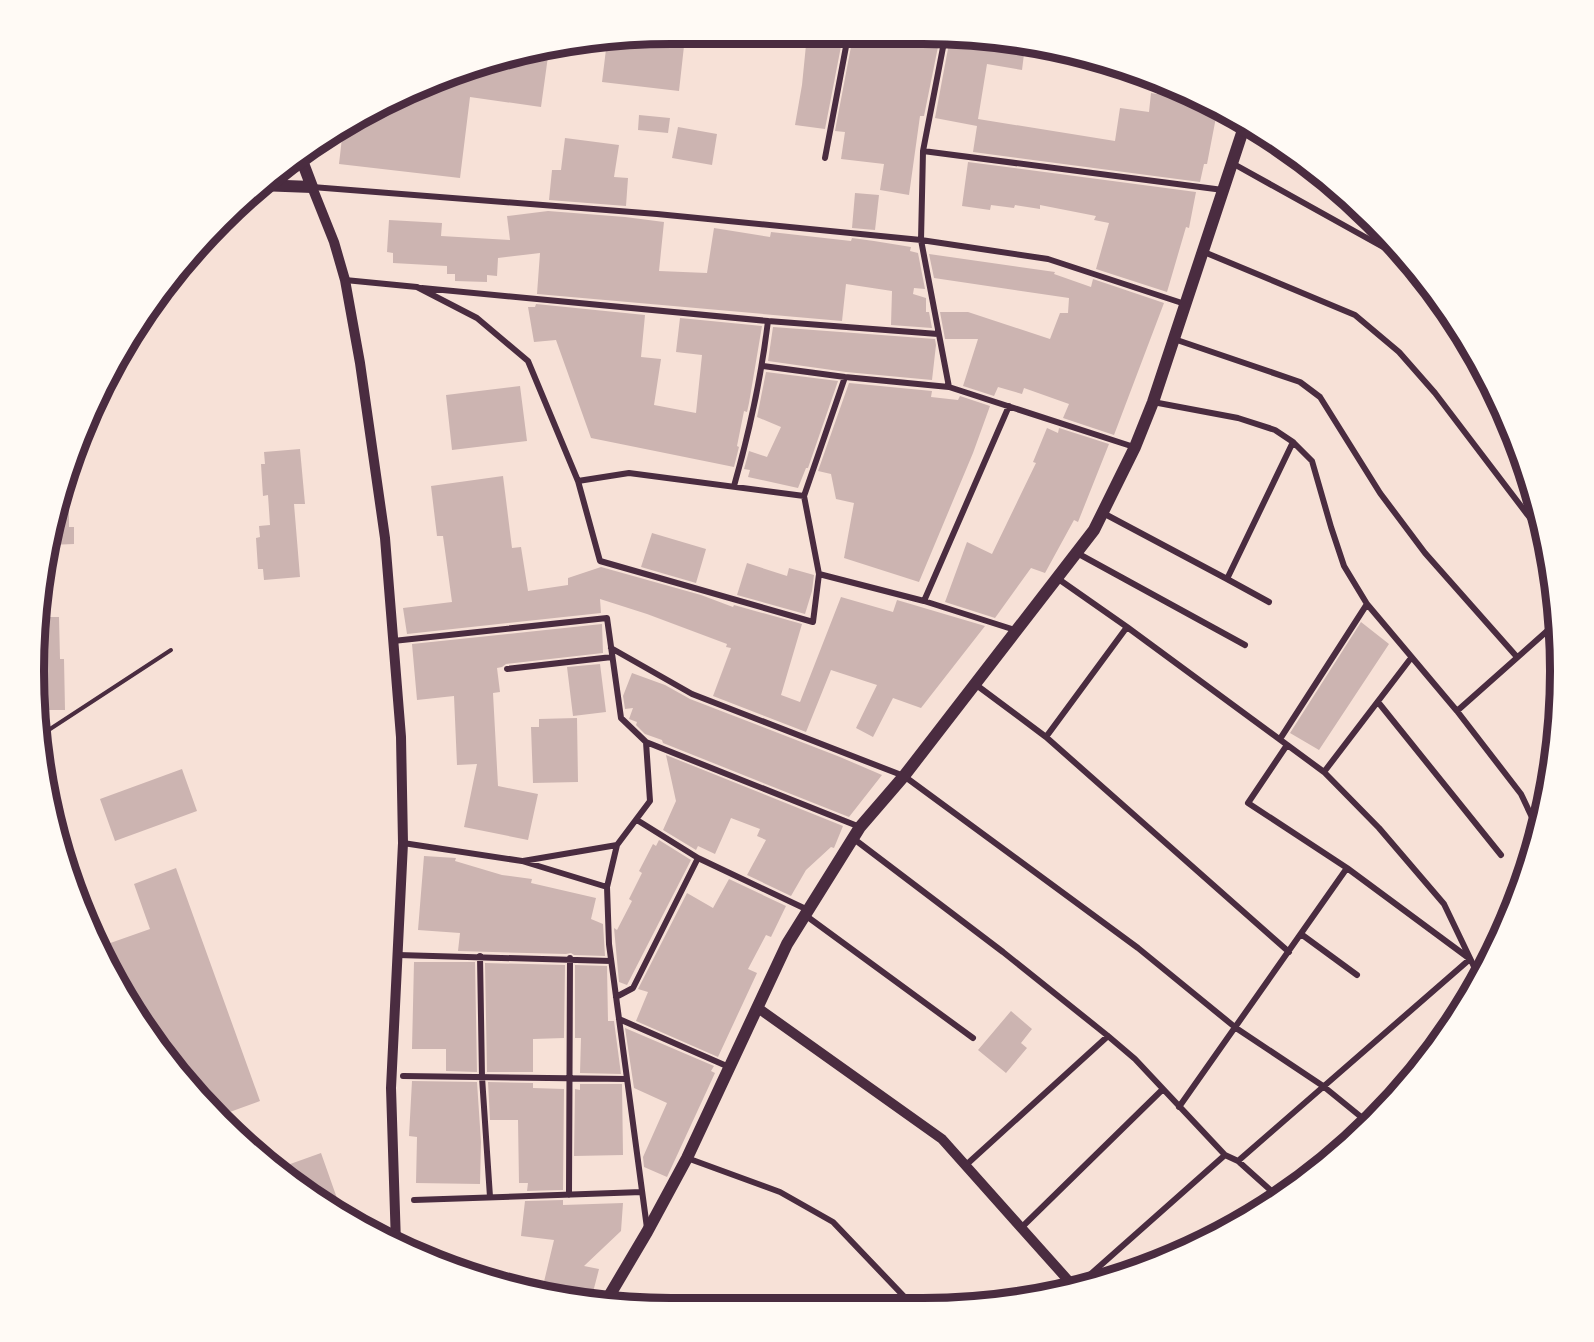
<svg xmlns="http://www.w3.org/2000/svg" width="1594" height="1342" viewBox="0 0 1594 1342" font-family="'Noto Sans',sans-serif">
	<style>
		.building { fill: #ccb4b1 }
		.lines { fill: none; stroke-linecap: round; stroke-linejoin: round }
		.service { stroke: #4a2c40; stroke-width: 4 }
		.minor { stroke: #4a2c40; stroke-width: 6 }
		.tertiary { stroke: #4a2c40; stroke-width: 10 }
		.secondary { stroke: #4a2c40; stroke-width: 12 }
		.primary { stroke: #4a2c40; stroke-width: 12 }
		.rim { fill: none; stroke: #4a2c40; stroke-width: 8 }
	</style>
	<rect width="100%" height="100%" fill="#f7e1d7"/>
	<path class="building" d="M 807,35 L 843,36 L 825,129 L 795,125 L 802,85 Z
		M 853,36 L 940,37 L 924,116 L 920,116 L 909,195 L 880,190 L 884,164 L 841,159 L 845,132 L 835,131 Z
		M 950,38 L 991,38 L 990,48 L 1024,54 L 1022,70 L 987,64 L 978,119 L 1115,141 L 1120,108 L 1149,112 L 1151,93 L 1157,94 L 1159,81 L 1205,99 L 1218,107 L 1207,164 L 1204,164 L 1200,182 L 973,152 L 977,126 L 935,118 Z
		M 624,39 L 684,46 L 679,91 L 602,82 L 607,41 Z
		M 549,49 L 541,107 L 470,97 L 460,178 L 339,164 L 343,129 L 389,99 L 506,55 Z
		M 639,115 L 670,118 L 668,133 L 638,130 Z
		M 678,127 L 717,134 L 712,165 L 672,158 Z
		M 565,138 L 619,145 L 614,177 L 628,178 L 626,206 L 549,200 L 552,170 L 561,170 Z
		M 968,162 L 1196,192 L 1189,228 L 1186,227 L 1167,292 L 1096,269 L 1109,223 L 1094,220 L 1096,216 L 1040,205 L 1040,209 L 1015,205 L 1014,208 L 991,205 L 990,210 L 962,206 Z
		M 855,193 L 879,195 L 875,230 L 852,228 Z
		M 548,211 L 625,217 L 664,222 L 659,271 L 707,273 L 714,228 L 770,237 L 771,232 L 851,241 L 852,238 L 874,241 L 911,247 L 910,251 L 918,253 L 925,289 L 914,288 L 913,294 L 926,298 L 926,312 L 929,312 L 932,328 L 891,325 L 892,291 L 846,284 L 842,321 L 537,294 L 540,253 L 498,258 L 497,276 L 487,275 L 487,282 L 455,281 L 455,274 L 447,274 L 447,266 L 393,263 L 393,253 L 387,252 L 389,220 L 442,223 L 441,236 L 510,240 L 507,216 Z
		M 929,254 L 1055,272 L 1054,274 L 1091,287 L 1093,279 L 1164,303 L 1114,435 L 1063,418 L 1069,404 L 1024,388 L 1022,394 L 998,387 L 994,396 L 963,386 L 978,339 L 945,339 L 940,312 L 968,312 L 1050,339 L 1060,313 L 1068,313 L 1069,298 L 934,278 Z
		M 536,304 L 645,315 L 641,357 L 661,359 L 654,405 L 696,413 L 702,355 L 676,352 L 680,318 L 762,326 L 749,403 L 747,412 L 744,411 L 737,446 L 739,447 L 734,467 L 591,438 L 556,340 L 534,342 L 528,307 L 535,307 Z
		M 773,327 L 935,339 L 936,345 L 932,380 L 846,372 L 768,361 Z
		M 766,372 L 838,381 L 808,468 L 806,468 L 798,488 L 748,477 L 750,470 L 744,469 L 749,451 L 767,457 L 781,427 L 757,417 Z
		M 849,383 L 932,391 L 931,397 L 958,400 L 960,396 L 990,406 L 973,453 L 919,582 L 844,558 L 854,503 L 836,499 L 831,474 L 818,471 Z
		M 520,386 L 527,441 L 452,450 L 446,395 Z
		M 1047,428 L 1058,433 L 1059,428 L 1109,444 L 1078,522 L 1074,520 L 1045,573 L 1031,568 L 995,618 L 945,602 L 967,542 L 992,554 L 1036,463 L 1033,462 Z
		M 300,449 L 305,504 L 294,504 L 300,577 L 264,580 L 263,569 L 258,569 L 256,538 L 260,537 L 259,526 L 270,525 L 268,495 L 263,496 L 261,464 L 265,464 L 264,452 Z
		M 503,476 L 512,548 L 521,547 L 528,591 L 568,585 L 568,578 L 601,567 L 701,595 L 733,607 L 734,605 L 802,624 L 781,695 L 800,702 L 841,597 L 893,612 L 897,600 L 985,626 L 921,708 L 893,698 L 873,737 L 856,728 L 877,685 L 831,670 L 806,732 L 713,696 L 731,648 L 726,647 L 727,644 L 647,614 L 600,599 L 601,613 L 407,634 L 403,608 L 452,602 L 443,536 L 437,536 L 431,486 Z
		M 64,493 L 69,493 L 69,527 L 74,527 L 74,544 L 50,545 Z
		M 652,533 L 706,549 L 696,583 L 641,567 Z
		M 747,563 L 787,576 L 789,568 L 814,575 L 812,591 L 805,614 L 737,595 Z
		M 38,617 L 59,617 L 60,659 L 64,659 L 65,710 L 38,710 Z
		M 1361,622 L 1389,644 L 1319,750 L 1290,733 Z
		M 602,624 L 603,653 L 506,664 L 502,667 L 497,668 L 500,692 L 493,693 L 498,786 L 538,794 L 528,840 L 464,827 L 477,764 L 457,765 L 454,696 L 417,700 L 412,644 Z
		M 600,664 L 606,712 L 573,716 L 567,667 Z
		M 632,673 L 665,685 L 690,699 L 840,757 L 882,775 L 849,817 L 663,743 L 662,740 L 645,734 L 636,725 L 637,722 L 629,719 L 633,708 L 625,709 L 623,696 Z
		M 577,718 L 578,782 L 533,783 L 531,727 L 539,727 L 539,719 Z
		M 666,755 L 843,826 L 834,848 L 831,847 L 806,870 L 791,896 L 747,875 L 766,840 L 757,836 L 760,829 L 731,818 L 715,854 L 698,846 L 696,850 L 663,830 L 676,801 Z
		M 182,769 L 197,811 L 115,841 L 100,799 Z
		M 659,840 L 691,860 L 627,985 L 619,982 L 614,928 L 617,930 L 632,901 L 629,899 L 642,873 L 639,871 L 653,844 L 656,846 Z
		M 424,856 L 456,858 L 455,861 L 502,875 L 532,879 L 531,883 L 596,898 L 591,919 L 603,924 L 605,956 L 574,955 L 571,953 L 566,954 L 458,951 L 460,933 L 418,930 Z
		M 176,868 L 260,1101 L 216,1117 L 141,1026 L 99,947 L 150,929 L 134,884 Z
		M 729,879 L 786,906 L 771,937 L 766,935 L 748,969 L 757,973 L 718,1057 L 636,1021 L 648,992 L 638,989 L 687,893 L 713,908 Z
		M 414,962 L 475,962 L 477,1072 L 446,1071 L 446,1049 L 412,1049 Z
		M 485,963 L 565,965 L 564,1038 L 533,1039 L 533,1072 L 487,1072 Z
		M 575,965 L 607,966 L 608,1021 L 614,1021 L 621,1074 L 580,1073 L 581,1038 L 575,1038 Z
		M 1011,1011 L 1032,1029 L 1021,1043 L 1027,1048 L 1006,1073 L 978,1050 Z
		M 625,1028 L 714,1066 L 711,1071 L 715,1073 L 667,1177 L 644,1167 L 643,1157 L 667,1103 L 634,1088 Z
		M 412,1081 L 477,1082 L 481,1142 L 480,1184 L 416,1183 L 417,1137 L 409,1136 Z
		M 488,1082 L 533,1083 L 533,1088 L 564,1089 L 563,1190 L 527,1191 L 528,1183 L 519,1183 L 518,1120 L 490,1120 Z
		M 580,1084 L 622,1084 L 623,1155 L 574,1156 L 575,1089 L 580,1090 Z
		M 321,1153 L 344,1218 L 279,1168 Z
		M 563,1200 L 563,1205 L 623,1203 L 621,1231 L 584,1266 L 599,1269 L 591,1300 L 542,1290 L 554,1240 L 521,1236 L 525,1201 Z"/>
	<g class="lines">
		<path class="service" d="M 39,747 L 44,733 L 171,650"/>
		<path class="minor" d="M 945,37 L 923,151 L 921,240 L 949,387
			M 923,151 L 1223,190
			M 825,158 L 848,36
			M 1232,163 L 1392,252 L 1423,277
			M 312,187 L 657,214 L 921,240 L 1048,259 L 1185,304
			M 1204,252 L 1355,315 L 1399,352 L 1435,393 L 1546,539
			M 345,280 L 417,287 L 477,318 L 528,361 L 578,481 L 600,561 L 813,622 L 819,574 L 804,496 L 845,377
			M 422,288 L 768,321 L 938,334
			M 1174,339 L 1300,382 L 1320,397 L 1380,493 L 1425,553 L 1517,657
			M 763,366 L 845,377 L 949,387 L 1134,447
			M 1153,402 L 1238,418 L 1275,430 L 1293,442 L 1312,461 L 1331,527 L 1344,566 L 1367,604 L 1457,711 L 1521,794 L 1538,830
			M 578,481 L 629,473 L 804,496
			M 734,486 C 750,430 761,379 768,321
			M 1103,513 L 1227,579 L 1293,442
			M 1077,553 L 1245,645
			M 819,574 L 924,601 L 1015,630
			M 1057,578 L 1127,627 L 1324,772 L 1379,828 L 1444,904 L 1479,977
			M 1227,579 L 1269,602
			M 924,601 L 1009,406
			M 393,641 L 607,618 L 621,718 L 646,742 L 650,801 L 617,845 L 607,887 L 609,944 L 647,1228
			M 611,648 L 692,694 L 904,776 L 1138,948 L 1236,1028 L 1323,1086 L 1371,1125
			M 507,669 L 612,657
			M 975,684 L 1046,737 L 1289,952
			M 1378,702 L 1501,855
			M 1457,711 L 1556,623
			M 1046,737 L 1127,627
			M 1280,739 L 1367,604
			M 646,742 L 860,827
			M 1324,772 L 1411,658
			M 637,820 L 698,858 L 808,910
			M 854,839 L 1003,952 L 1108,1036 L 1135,1059 L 1225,1155 L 1238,1161 L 1277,1196
			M 403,843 L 522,861 L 607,887
			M 523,861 L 617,845
			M 805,915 L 973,1038
			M 1301,934 L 1357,975
			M 398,955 L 611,961
			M 480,956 L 482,1077 L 490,1197
			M 616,997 L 633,988 L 698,858
			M 619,1019 L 729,1067
			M 403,1076 L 627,1079
			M 1179,1107 L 1347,868
			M 687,1158 L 780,1192 L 833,1222 L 916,1309
			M 1238,1161 L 1470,959 L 1347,868 L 1248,803 L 1287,745
			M 966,1165 L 1108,1036
			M 569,1195 L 570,958
			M 414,1200 L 642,1192
			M 1257,1212 L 1388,1105
			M 1021,1228 L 1163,1089
			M 1075,1288 L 1225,1155"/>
		<path class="tertiary" d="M 312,187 L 334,242 L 345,280 L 360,363 L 385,538 L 401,737 L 403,843 L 391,1088 L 396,1244
			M 758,1008 L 942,1139 L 1075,1288"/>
		<path class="secondary" d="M 259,185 L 312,187 L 301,158"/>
		<path class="primary" d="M 605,1303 L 647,1232 L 687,1158 L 787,944 L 860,827 L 904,776 L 1094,530 L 1135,447 L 1153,402 L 1245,124"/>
	</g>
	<path d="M0 0H1594V1342H0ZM671 44H923A627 627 0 0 1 1550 671V671A627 627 0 0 1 923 1298H671A627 627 0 0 1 44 671V671A627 627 0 0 1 671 44Z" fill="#fffaf5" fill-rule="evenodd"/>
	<path class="rim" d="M671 44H923A627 627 0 0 1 1550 671V671A627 627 0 0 1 923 1298H671A627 627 0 0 1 44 671V671A627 627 0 0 1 671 44Z"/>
</svg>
